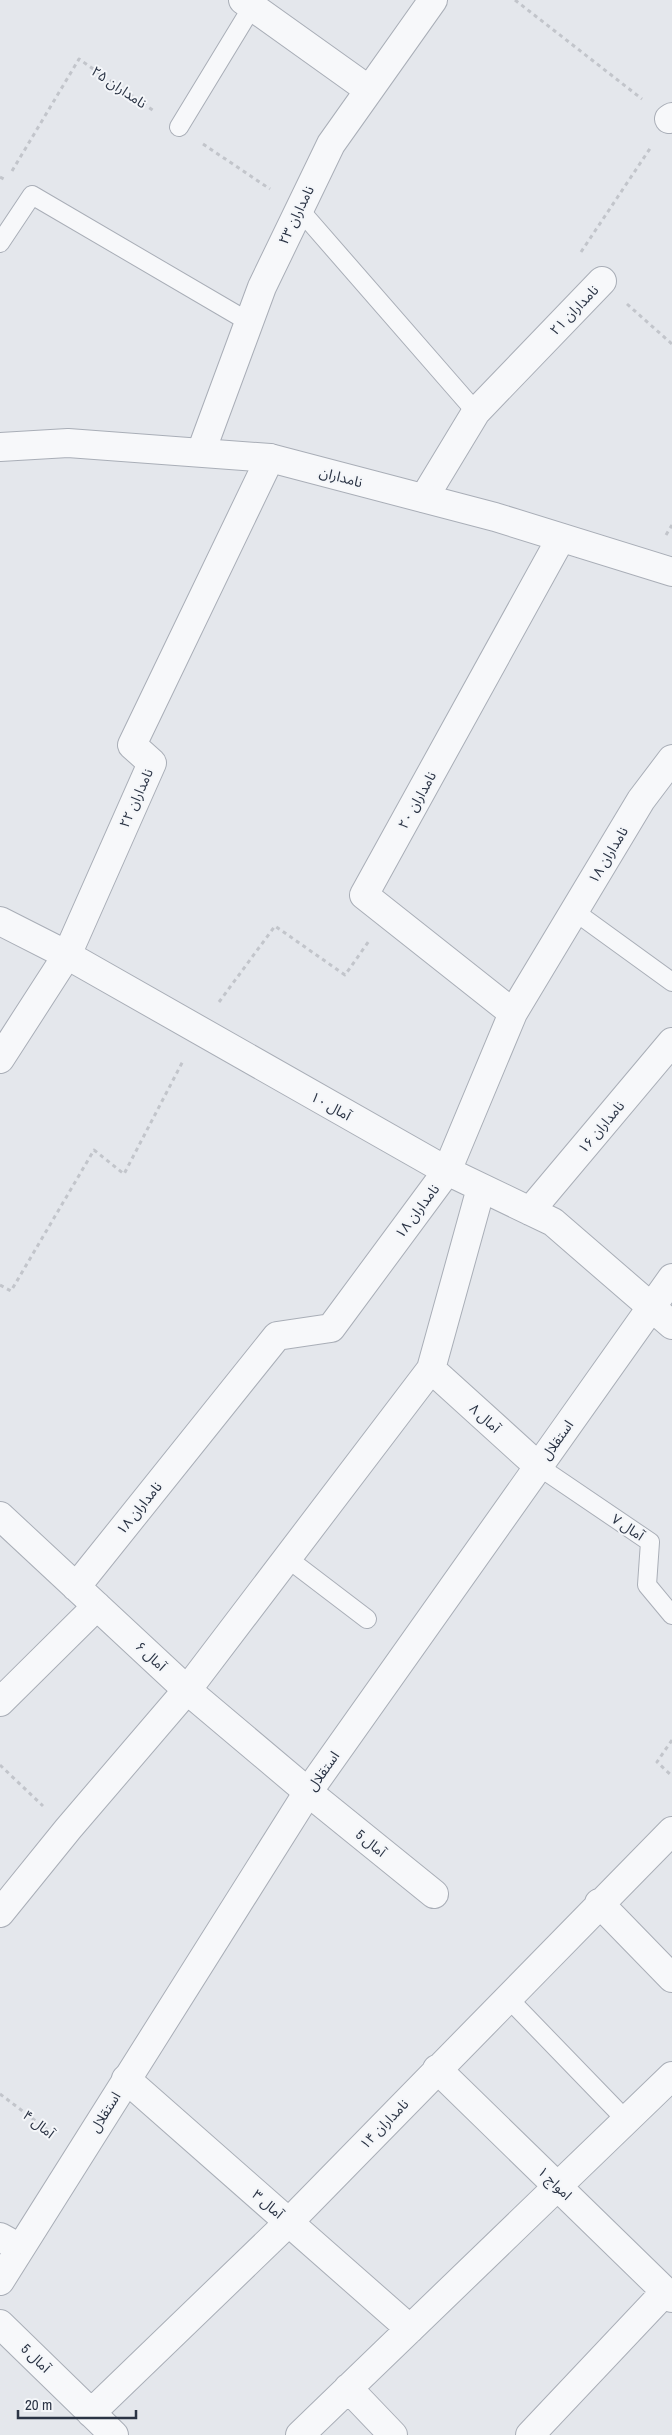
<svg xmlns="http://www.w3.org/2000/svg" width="672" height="2435" viewBox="0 0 672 2435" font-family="'Archivo Narrow','Noto Sans Arabic',sans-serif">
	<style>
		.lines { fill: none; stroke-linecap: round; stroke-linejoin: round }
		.service-casing { stroke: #a9aeb7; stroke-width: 20 }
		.minor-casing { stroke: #a9aeb7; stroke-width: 30 }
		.tertiary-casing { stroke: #a9aeb7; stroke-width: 30 }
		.path { stroke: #c2c5cb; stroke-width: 3; stroke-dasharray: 4 4; stroke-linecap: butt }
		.service { stroke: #f7f8fa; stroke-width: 18 }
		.minor { stroke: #f7f8fa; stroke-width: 28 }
		.tertiary { stroke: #f7f8fa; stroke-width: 28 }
		.labels { text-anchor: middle; stroke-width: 4; stroke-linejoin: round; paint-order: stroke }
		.street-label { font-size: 14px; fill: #2b3445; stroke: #f4f6f9 }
	</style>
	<rect width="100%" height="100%" fill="#e4e7ec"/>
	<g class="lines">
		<defs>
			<path id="service" d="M 179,127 L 252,7
				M 299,209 L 476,412
				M 0,243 L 32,195 L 249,322
				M 574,911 L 672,982
				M 538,1466 L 650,1542 L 647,1585 L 672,1615
				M 287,1558 L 367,1619
				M 507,1997 L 626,2120"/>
			<path id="minor" d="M 243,0 L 369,90
				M 669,119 L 672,117
				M 201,452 L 262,287 L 331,144 L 433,0
				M 424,498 L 476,412 L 602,281
				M 0,921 L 67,955 L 447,1171 L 553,1222 L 672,1325
				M 513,1013 L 364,895 L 561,538
				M 0,1059 L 67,955 L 152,763 L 132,745 L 270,458
				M 530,1211 L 672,1042
				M 431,1369 L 538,1466
				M 0,1516 L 187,1690 L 308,1792 L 434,1894
				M 76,1587 L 277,1336 L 331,1328 L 447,1171 L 513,1013 L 641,800 L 672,759
				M 0,1702 L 97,1606
				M 599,1903 L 672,1978
				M 0,1913 L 68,1829 L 187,1690 L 431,1369 L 481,1188
				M 437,2069 L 672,2298
				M 126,2079 L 410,2329
				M 0,2237 L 20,2248
				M 0,2324 L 114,2435
				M 348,2388 L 393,2435
				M 91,2413 L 289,2222 L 672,1831
				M 300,2435 L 672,2076
				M 530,2435 L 665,2292"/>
			<path id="tertiary" d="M 0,447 L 68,443 L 270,458 L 495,517 L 672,572
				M 0,2281 L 308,1792 L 672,1278"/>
		</defs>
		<use href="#service" class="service-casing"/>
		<use href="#minor" class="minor-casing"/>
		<use href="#tertiary" class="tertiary-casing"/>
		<path class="path" d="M 515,0 L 642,99
			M 203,144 L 270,189
			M 12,171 L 79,59 L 154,111
			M 0,177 L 6,180
			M 581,252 L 651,147
			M 627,304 L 672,344
			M 666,535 L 672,525
			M 219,1002 L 275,926 L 345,975 L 369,941
			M 0,1285 L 11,1291 L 94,1150 L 124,1174 L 183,1061
			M 672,1740 L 657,1762 L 672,1776
			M 0,1765 L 43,1806
			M 0,2094 L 53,2134"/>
		<use href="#service" class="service"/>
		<use href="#minor" class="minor"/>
		<use href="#tertiary" class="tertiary"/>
	</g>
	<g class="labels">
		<g class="street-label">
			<text transform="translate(119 87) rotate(34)" y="5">نامداران ۲۵</text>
			<text transform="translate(296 215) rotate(-64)" y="5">نامداران ۲۳</text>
			<text transform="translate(574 310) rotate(-46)" y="5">نامداران ۲۱</text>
			<text transform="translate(341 477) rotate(15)" y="5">نامداران</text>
			<text transform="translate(136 798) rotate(-66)" y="5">نامداران ۲۲</text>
			<text transform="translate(417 800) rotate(-61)" y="5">نامداران ۲۰</text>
			<text transform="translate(608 855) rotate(-59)" y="5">نامداران ۱۸</text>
			<text transform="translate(331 1106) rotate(29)" y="5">آمال ۱۰</text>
			<text transform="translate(601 1127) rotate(-50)" y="5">نامداران ۱۶</text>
			<text transform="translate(417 1211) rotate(-53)" y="5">نامداران ۱۸</text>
			<text transform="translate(485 1418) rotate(42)" y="5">آمال ۸</text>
			<text transform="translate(557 1440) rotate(-55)" y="5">استقلال</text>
			<text transform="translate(139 1508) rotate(-51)" y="5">نامداران ۱۸</text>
			<text transform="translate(628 1527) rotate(34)" y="5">آمال ۷</text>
			<text transform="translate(151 1656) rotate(43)" y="5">آمال ۶</text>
			<text transform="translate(323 1771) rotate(-55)" y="5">استقلال</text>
			<text transform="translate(371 1843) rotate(39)" y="5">آمال 5</text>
			<text transform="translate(105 2112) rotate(-58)" y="5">استقلال</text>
			<text transform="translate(39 2124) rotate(38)" y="5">آمال ۴</text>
			<text transform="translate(384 2124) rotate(-46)" y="5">نامداران ۱۴</text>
			<text transform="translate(555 2183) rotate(44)" y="5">امواج ۱</text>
			<text transform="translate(268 2204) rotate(41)" y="5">آمال ۳</text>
			<text transform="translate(36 2358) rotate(44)" y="5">آمال 5</text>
		</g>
	</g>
	<path d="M18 2410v8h118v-8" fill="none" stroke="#2b3445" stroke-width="2.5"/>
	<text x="25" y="2410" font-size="15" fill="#2b3445" stroke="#f4f6f9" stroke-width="4" paint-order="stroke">20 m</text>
</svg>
